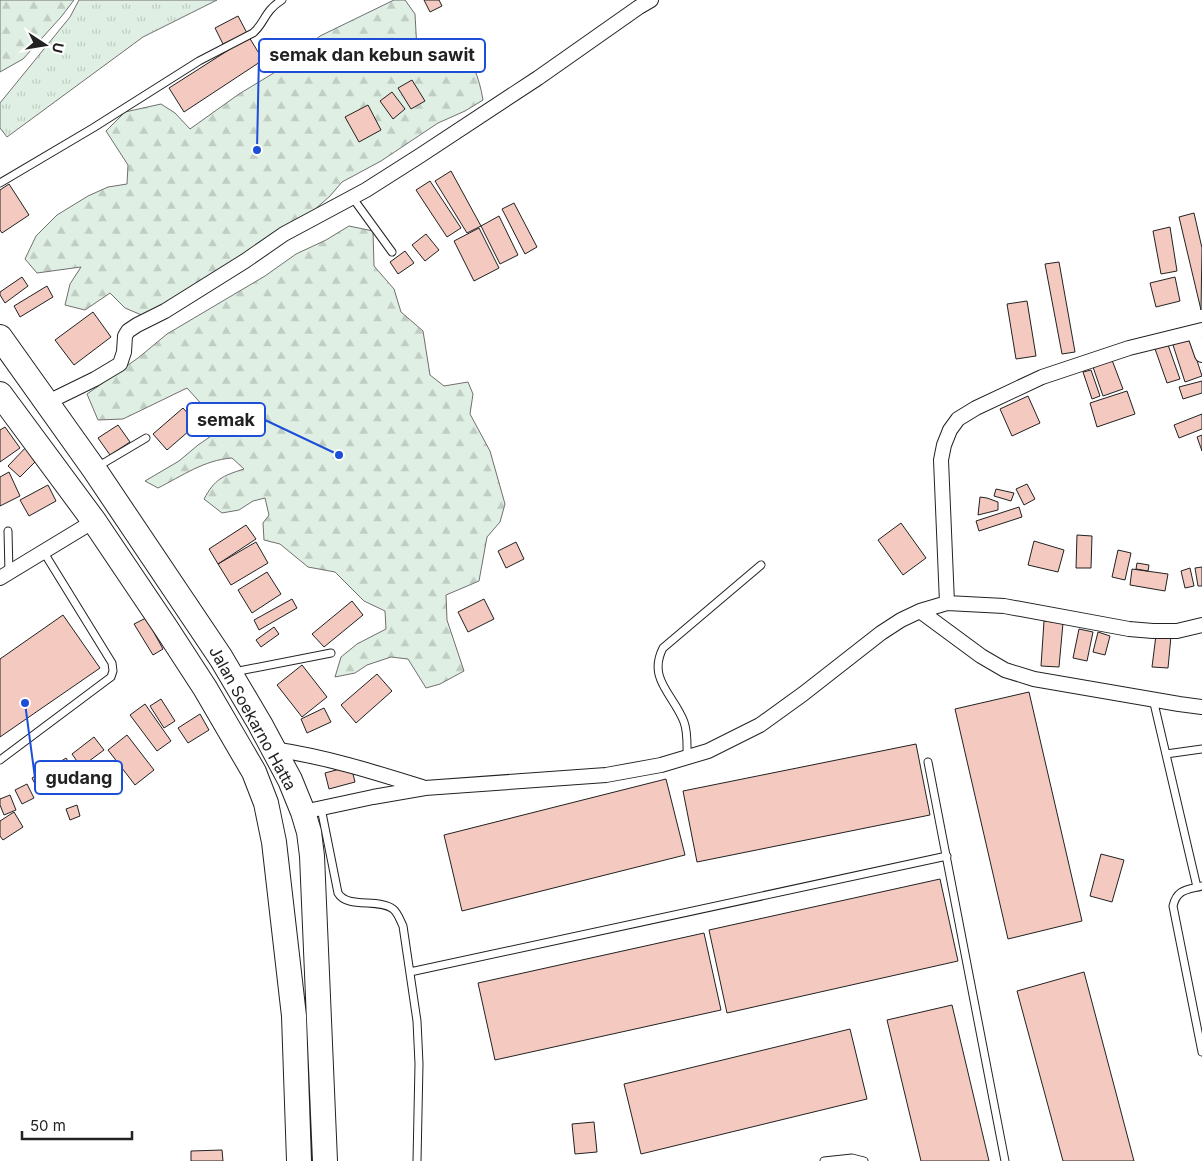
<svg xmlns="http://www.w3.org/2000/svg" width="1202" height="1161" viewBox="0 0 1202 1161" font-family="Inter,sans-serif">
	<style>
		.grass { fill: url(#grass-tufts); stroke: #6f6f6f }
		.forest { fill: url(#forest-firs); stroke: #6f6f6f }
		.building { fill: #f3c9c0; stroke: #222 }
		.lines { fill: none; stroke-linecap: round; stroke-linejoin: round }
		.lane-casing { stroke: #222; stroke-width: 9 }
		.street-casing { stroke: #222; stroke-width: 16 }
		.highway-casing { stroke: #222; stroke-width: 26 }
		.lane { stroke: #fff; stroke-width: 7 }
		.street { stroke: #fff; stroke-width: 14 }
		.highway { stroke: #fff; stroke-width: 24 }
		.labels { text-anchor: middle; stroke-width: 4; stroke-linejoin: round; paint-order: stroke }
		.street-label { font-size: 16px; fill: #222; stroke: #fff }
		.leader { fill: none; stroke: #1d4ed8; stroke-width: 2 }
		.callout-dot { fill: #1d4ed8; stroke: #fff; stroke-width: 2 }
		.callout { fill: #fff; stroke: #1d4ed8; stroke-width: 2 }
		.callout-label { font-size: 18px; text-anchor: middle; font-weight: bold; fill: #222 }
	</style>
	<defs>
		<pattern id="grass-tufts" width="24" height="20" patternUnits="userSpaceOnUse" patternTransform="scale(1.25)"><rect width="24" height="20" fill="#e0efe3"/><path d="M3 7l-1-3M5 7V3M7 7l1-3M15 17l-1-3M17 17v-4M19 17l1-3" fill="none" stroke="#c0cdc2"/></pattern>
		<pattern id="forest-firs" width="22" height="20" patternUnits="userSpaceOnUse" patternTransform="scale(1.25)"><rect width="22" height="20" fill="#e0efe3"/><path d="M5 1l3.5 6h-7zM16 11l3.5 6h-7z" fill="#c0cdc2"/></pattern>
	</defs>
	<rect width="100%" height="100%" fill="#fff"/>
	<path class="grass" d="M 79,0 L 217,0 L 143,37 L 7,137 L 0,128 L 0,103 L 70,17 Z"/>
	<path class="forest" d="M 0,0 L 74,0 L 61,17 L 23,59 L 0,72 Z
		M 394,0 L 405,0 L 415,14 L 417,50 L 434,40 L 455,41 C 472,59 479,76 483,100 L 465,111 L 438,123 L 381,161 L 342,182 L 330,196 L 305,218 L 151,319 L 125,308 L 110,293 L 85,310 L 65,305 L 70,284 L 81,267 L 37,273 L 25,259 L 36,236 L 57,215 L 88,196 L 108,187 L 127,184 L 128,165 L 106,131 L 125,112 L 161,104 L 175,113 L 190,129 L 239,94 L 277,71 L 320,36 Z
		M 349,226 L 373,231 L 374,266 L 394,289 L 401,312 L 423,331 L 430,375 L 444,386 L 468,382 L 473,394 L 470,414 L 490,451 L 505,504 L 500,522 L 487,537 L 479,581 L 446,595 L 447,620 L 464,671 L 440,684 L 426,688 L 408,659 L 391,657 L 367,665 L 355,673 L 335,677 L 341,657 L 357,644 L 386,629 L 385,611 L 364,601 L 335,572 L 308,567 L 280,544 L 264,540 L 263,523 L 269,515 L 265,498 L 253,501 L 239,510 L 222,513 L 204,499 C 215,479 222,476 244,469 L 232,458 C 204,460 182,476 158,488 L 145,481 L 179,461 L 198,445 L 220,430 L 205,408 L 187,388 L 123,419 L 98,420 L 87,394 L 138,358 L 167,334 L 265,276 L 296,254 L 326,240 Z"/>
	<path class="building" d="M 424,0 L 439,0 L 442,6 L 430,12 Z
		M 238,16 L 247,33 L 223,44 L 215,28 Z
		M 249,37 L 263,60 L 184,112 L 169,88 Z
		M 412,80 L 425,101 L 411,109 L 398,88 Z
		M 392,92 L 405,109 L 393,119 L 380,101 Z
		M 368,105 L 381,130 L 359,142 L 345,117 Z
		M 451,171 L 481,226 L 467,233 L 435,181 Z
		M 430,181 L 461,228 L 447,237 L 416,190 Z
		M 9,184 L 29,215 L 2,233 L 0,230 L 0,190 Z
		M 514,203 L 537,247 L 525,254 L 502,209 Z
		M 1194,213 L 1202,248 L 1201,310 L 1179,217 Z
		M 499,216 L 518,255 L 500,264 L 481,226 Z
		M 1170,227 L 1177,271 L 1161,274 L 1153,231 Z
		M 479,228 L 499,268 L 474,281 L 454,241 Z
		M 426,234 L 439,250 L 425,261 L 412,245 Z
		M 405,251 L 414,263 L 398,274 L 390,262 Z
		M 1059,262 L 1075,352 L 1062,354 L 1045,264 Z
		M 22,277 L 28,286 L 5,303 L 0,295 L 0,292 Z
		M 1175,277 L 1180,301 L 1156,307 L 1150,283 Z
		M 47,286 L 53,297 L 20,317 L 14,306 Z
		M 1027,301 L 1036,356 L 1016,359 L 1007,304 Z
		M 93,312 L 111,337 L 74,365 L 55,340 Z
		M 1189,336 L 1202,376 L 1185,382 L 1172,342 Z
		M 1167,342 L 1180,379 L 1167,383 L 1154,346 Z
		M 1112,360 L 1123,389 L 1103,396 L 1093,367 Z
		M 1091,370 L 1100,396 L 1092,399 L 1083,372 Z
		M 1202,381 L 1202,393 L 1183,399 L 1179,387 Z
		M 1127,391 L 1135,414 L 1097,427 L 1090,403 Z
		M 1028,396 L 1040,423 L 1012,436 L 1000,409 Z
		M 183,408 L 197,424 L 167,450 L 153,434 Z
		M 1202,414 L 1202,429 L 1179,438 L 1174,425 Z
		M 118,425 L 130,442 L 110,455 L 98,438 Z
		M 5,427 L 20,448 L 0,462 L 0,430 Z
		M 1202,435 L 1202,451 L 1197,437 Z
		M 30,443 L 42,455 L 20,477 L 8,466 Z
		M 9,472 L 20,496 L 0,506 L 0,477 Z
		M 1027,484 L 1035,499 L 1024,505 L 1016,489 Z
		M 48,485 L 56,501 L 29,516 L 20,500 Z
		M 996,489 L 1014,493 L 1011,501 L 994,496 Z
		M 980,497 L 987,498 L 998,502 L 998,510 L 978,515 Z
		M 1019,507 L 1022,517 L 979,531 L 976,521 Z
		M 901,523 L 926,558 L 903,575 L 878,540 Z
		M 246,525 L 256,539 L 218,564 L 209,549 Z
		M 1077,535 L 1092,536 L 1091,568 L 1076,568 Z
		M 1034,541 L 1064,550 L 1058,572 L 1028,565 Z
		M 256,542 L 268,563 L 231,585 L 218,564 Z
		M 516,542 L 524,559 L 506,568 L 498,551 Z
		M 1118,550 L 1131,553 L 1125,580 L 1112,577 Z
		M 1137,563 L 1149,565 L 1148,571 L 1136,569 Z
		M 1202,567 L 1202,586 L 1198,586 L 1195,568 Z
		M 1190,568 L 1194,586 L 1185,588 L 1181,571 Z
		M 1132,569 L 1168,574 L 1165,591 L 1130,585 Z
		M 267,572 L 281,594 L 252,613 L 238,590 Z
		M 292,599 L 297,608 L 259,630 L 254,620 Z
		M 484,599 L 494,619 L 468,632 L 458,612 Z
		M 352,601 L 363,615 L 324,647 L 312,634 Z
		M 63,615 L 100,668 L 0,737 L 0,659 Z
		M 146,618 L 163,649 L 153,655 L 134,624 Z
		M 1044,621 L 1063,623 L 1059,667 L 1041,666 Z
		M 274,627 L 279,634 L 261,647 L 256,640 Z
		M 1079,629 L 1093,632 L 1087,661 L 1073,658 Z
		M 1098,632 L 1110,636 L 1105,655 L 1093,652 Z
		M 1156,635 L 1171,636 L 1168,668 L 1152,667 Z
		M 302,665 L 327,697 L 302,717 L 277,685 Z
		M 377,674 L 392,691 L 356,723 L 341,705 Z
		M 1029,692 L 1082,921 L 1008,939 L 955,709 Z
		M 161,699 L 175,721 L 164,728 L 150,706 Z
		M 145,704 L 171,741 L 157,751 L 130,715 Z
		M 324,708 L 331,722 L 307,733 L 301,719 Z
		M 200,714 L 209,730 L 188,743 L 178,728 Z
		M 127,735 L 154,770 L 135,785 L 108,750 Z
		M 94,737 L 104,750 L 81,767 L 72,754 Z
		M 916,744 L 930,815 L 697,862 L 683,791 Z
		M 66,758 L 75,772 L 61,781 L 52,767 Z
		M 351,766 L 355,782 L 329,789 L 325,773 Z
		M 44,771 L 52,785 L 39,792 L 32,778 Z
		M 666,779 L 685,855 L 462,911 L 444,835 Z
		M 27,784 L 34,798 L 22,804 L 15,790 Z
		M 10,795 L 16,810 L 4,815 L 0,805 L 0,799 Z
		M 77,805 L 80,816 L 70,820 L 66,809 Z
		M 14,812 L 23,827 L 3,840 L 0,836 L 0,821 Z
		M 1101,854 L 1124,860 L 1112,902 L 1090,896 Z
		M 940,879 L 958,961 L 727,1013 L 709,930 Z
		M 704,933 L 721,1010 L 495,1060 L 478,983 Z
		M 1084,972 L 1134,1161 L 1063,1161 L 1017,991 Z
		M 952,1005 L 989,1161 L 921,1161 L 887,1020 Z
		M 850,1029 L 867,1099 L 641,1154 L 624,1084 Z
		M 594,1122 L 597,1152 L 575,1154 L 572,1124 Z
		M 222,1150 L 223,1161 L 191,1161 L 191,1151 Z"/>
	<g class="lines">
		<defs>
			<path id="lane" d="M 0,183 L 93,128 L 199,61 L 253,33 C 265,23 264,11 282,0
				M 352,197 L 392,252
				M 97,467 L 146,438
				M 8,531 L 9,573
				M 234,672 L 331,653
				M 1153,699 L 1197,887
				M 1166,754 L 1202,749
				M 687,757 C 687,745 688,733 684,722 C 674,695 647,679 663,648 L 761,565
				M 0,760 L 111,677 L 113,671 L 112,663 L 43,551
				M 928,762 L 1005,1161
				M 321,808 L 338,893 C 347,909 379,898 393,909 C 398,913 400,920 403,926 L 417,1021 L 419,1064 L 417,1161
				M 1202,886 C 1187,890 1177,889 1173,906 L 1202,1052
				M 410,972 L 947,856
				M 824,1161 L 852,1158 L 864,1161"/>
			<path id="street" d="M 1194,332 L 1202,355
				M 46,403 L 95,379 L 120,364 L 124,352 L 125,336 L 128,331 L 137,325 L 165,311 L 245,261 L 284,234 L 366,190 L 421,155 L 538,78 L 639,7 L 651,0
				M 0,578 L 94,521
				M 947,603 L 1004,606 L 1129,629 L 1153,631 L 1177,631 L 1202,625
				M 920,611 L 981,656 L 1005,670 L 1034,679 L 1179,704 L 1202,707
				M 273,749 C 326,757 371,771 422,787
				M 303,812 L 373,797 L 425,788 L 606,775 L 661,765 L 708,751 L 760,725 L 803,694 L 881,633 L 901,620 L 920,611 L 947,603 L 941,460 L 944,445 L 950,430 L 958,419 L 976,408 L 1042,377 L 1129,348 L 1202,330"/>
			<path id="highway" d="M 0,337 L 94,469 L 221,658 L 260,724 L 290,780 L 303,812 L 309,832 L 312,856 L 325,1161
				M 0,394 L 94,521 L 166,628 L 205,688 L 254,772 L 266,803 L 274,842 L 294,1016 L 299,1161"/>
		</defs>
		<use href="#lane" class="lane-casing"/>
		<use href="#street" class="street-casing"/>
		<use href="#highway" class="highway-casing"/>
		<use href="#lane" class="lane"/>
		<use href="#street" class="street"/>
		<use href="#highway" class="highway"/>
	</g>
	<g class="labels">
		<g class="street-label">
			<text transform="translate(253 718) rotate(61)" y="6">Jalan Soekarno Hatta</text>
		</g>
	</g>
	<path class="leader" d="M257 150L259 55M339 455L265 420M25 703L35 778"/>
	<g class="callout-dot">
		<circle cx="257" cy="150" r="5"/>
		<circle cx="339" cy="455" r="5"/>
		<circle cx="25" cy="703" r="5"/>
	</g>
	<g class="callout">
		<rect x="259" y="39" width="226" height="33" rx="5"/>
		<rect x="187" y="403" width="78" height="33" rx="5"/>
		<rect x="35" y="761" width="87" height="33" rx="5"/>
	</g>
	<g class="callout-label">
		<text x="372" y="61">semak dan kebun sawit</text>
		<text x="226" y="426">semak</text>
		<text x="79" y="784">gudang</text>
	</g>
	<g transform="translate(45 45) rotate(102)" stroke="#ffffff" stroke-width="4" paint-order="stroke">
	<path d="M0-4L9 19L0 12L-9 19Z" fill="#222222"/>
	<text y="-8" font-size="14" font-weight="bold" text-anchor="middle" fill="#222222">U</text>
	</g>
	<path d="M22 1131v8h110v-8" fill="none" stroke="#222222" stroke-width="2.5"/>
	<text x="30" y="1131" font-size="15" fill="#222222" stroke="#ffffff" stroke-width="4" paint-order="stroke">50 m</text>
</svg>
